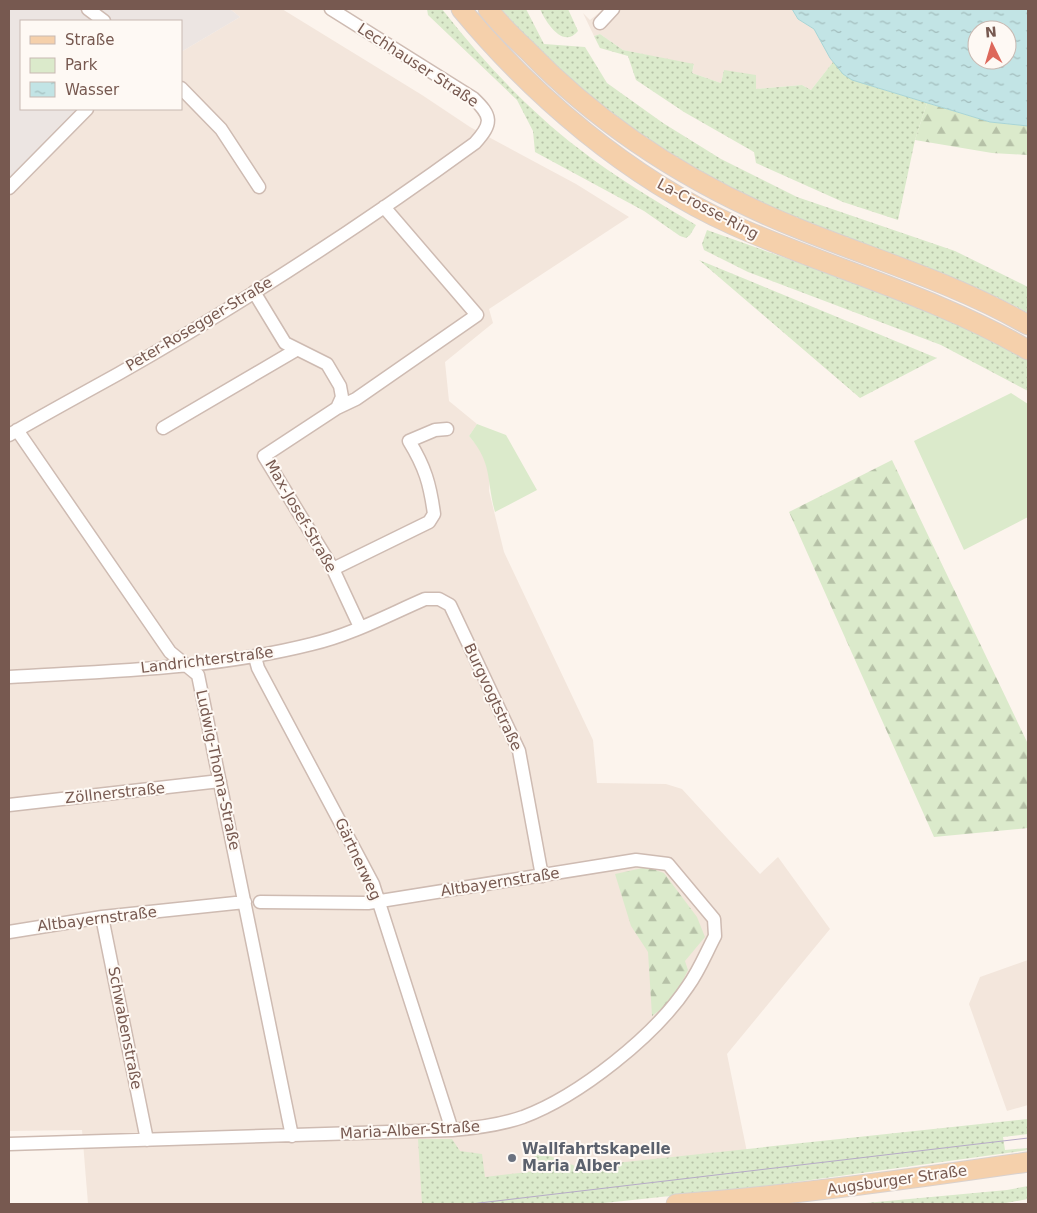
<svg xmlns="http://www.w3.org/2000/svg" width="1037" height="1213" viewBox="0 0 1037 1213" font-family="'DejaVu Sans',sans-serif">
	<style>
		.residential { fill: #f3e6dc }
		.industrial { fill: #ece5e2 }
		.grass { fill: url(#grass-dots) }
		.forest { fill: url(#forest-firs) }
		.park { fill: #dbeacb }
		.water { fill: url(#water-ripples); stroke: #a8d5d6; fill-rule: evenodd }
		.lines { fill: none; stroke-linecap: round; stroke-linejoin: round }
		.minor-casing { stroke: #cebbb2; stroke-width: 15 }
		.primary-casing { stroke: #d9d1ce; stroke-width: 21 }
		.minor { stroke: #fff; stroke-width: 12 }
		.primary { stroke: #f5d0ab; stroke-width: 19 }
		.tram { stroke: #b6aac7; stroke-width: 1 }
		.worship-dot { fill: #6b7280; stroke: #fef9f4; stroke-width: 2 }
		.labels { text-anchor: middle; stroke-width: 4; stroke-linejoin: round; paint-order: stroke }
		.street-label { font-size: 15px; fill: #775950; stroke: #fef9f4 }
		.worship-label { font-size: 15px; font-weight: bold; fill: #5b616d; stroke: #fef9f4; text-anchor: start }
	</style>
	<defs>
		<pattern id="grass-dots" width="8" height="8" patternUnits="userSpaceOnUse" patternTransform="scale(1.25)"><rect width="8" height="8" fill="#dbeacb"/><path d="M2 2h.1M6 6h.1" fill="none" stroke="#b6c1a7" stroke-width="1.8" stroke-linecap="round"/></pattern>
		<pattern id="forest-firs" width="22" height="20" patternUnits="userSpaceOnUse" patternTransform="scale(1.25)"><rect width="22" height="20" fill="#dbeacb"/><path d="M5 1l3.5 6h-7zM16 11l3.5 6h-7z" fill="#b6c1a7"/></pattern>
		<pattern id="water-ripples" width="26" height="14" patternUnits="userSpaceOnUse" patternTransform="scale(1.25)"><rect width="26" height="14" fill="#c2e4e5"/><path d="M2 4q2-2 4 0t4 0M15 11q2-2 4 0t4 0" fill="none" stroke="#a2bcbc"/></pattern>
	</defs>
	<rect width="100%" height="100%" fill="#fcf4ed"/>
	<path class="residential" d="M 230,9 L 282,9 L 422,95 L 470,127 L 576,184 L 629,217 L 489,309 L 493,323 L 445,362 L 449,401 L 477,424 L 469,436 L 479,448 L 487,462 L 490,475 L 489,491 L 504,552 L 593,740 L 597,783 L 666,784 L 682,789 L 760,874 L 778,857 L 830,929 L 727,1054 L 748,1157 L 434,1204 L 88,1204 L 82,1130 L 9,1131 L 9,188 L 88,109 L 181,109 L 181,52 L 240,17 Z
		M 604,9 L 792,9 L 798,19 L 814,29 L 833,62 L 811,90 L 802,85 L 756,89 L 724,70 L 721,83 L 692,73 L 694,65 L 623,50 L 600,34 L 594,36 L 583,13 L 590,20 Z
		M 1028,960 L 1028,1105 L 1007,1111 L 969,1004 L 980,977 Z"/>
	<path class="industrial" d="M 9,9 L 230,9 L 240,17 L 181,52 L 181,21 L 21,21 L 21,109 L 88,109 L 9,188 Z"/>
	<path class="grass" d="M 427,9 L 442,9 C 481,59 527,109 578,148 C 615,177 656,201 696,225 L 690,235 L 686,238 L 680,236 L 644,211 L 535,152 L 533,131 L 517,100 L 428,15 Z
		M 501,9 L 526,9 L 544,44 L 585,47 L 607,83 L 663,123 L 721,159 L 797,197 L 955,251 L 1028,287 L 1028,313 C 954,272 871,251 794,217 C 705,178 621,128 550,61 C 532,45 517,26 501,9 Z
		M 540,9 L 568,9 L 578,31 C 563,50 545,21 540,9 Z
		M 600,34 L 623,50 L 694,64 L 692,73 L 721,83 L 724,70 L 756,75 L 756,89 L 802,85 L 811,90 L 833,62 L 852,80 L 927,103 L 915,140 L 898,220 L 843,202 L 756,163 L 754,152 L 684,112 L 636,80 L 628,56 L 600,48 L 594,36 Z
		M 707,230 L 931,310 L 1028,359 L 1028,391 L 941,345 L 748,272 L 704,250 L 702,244 Z
		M 699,260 L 927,354 L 937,358 L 860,398 Z
		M 1028,1119 L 1028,1134 L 1003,1137 L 1005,1150 L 1028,1148 L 1028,1150 L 774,1185 L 595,1204 L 422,1204 L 418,1139 L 452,1139 L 460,1151 L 482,1154 L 485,1177 L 537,1171 L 534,1150 L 578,1167 Z
		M 1028,1186 L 1028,1199 L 1006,1203 L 855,1204 L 1007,1190 Z"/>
	<path class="forest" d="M 927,103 L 990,122 L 1028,126 L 1028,155 L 992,153 L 915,140 Z
		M 892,460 L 1028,744 L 1028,828 L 934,837 L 789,512 Z
		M 647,867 L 664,873 L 697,917 L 705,937 L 685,961 L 688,970 L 674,999 L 652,1016 L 648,952 L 631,926 L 615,874 Z"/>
	<path class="park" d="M 1011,393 L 1028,404 L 1028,517 L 964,550 L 914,441 Z
		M 477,424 L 506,435 L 537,490 L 495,512 C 486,479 493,464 469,436 Z"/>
	<path class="water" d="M 792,9 L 1028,9 L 1028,126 L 990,122 L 852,80 L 843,74 L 830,58 L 814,29 L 798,19 ZM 977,30 L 1007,30 L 1007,60 L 977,60 Z"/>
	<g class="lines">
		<defs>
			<path id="minor" d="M 88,9 L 104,21
				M 600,23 L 613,9
				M 181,88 L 221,129 L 259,187
				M 9,188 L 87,109
				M 254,292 L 285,343 L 327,364 L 340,386 L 342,397 L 337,408 L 264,456 L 333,569 L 360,627
				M 337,408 L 356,399 L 477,315 L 384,207
				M 163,428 L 296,350
				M 17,430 L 170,652 L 198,675 L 292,1136
				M 9,435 C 45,414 82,394 118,374 C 241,304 361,226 475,143 C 493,123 492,116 473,98 L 331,9
				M 333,569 L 429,522 L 434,514 C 430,484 425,467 409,441 L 435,430 L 447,429
				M 255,657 L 258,668 L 373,884 L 452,1130
				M 9,677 C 110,671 213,669 312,644 C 351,635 388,615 425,599 L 439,599 L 450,605 L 519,751 L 542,876
				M 9,805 L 220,781
				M 102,917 L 147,1140
				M 9,932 L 102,917 L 245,902
				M 9,1144 L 452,1130 C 476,1128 500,1125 523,1117 C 579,1096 655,1036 688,986 C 699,971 706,953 715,936 L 714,919 L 668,864 L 636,860 L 368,903 L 260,902"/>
			<path id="primary" d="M 461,9 C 534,97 628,177 733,225 C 831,269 935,296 1028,350
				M 488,9 C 500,24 513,37 527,50 C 604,130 699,189 802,230 C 879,261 957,284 1028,325
				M 676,1204 C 794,1195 911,1179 1028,1162"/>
		</defs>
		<use href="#minor" class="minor-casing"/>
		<use href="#primary" class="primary-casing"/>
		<use href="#minor" class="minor"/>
		<use href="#primary" class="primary"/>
		<path class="tram" d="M 471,1204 L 1028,1138"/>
	</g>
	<circle class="worship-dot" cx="512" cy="1158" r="5"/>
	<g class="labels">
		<g class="street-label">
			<text transform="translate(418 65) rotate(33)" y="5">Lechhauser Straße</text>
			<text transform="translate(708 209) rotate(28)" y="5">La-Crosse-Ring</text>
			<text transform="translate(199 324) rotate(-31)" y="5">Peter-Rosegger-Straße</text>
			<text transform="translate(301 516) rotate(60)" y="5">Max-Josef-Straße</text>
			<text transform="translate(207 660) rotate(-7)" y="5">Landrichterstraße</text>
			<text transform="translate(493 697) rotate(65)" y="5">Burgvogtstraße</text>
			<text transform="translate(218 770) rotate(78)" y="5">Ludwig-Thoma-Straße</text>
			<text transform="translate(115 793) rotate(-6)" y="5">Zöllnerstraße</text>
			<text transform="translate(358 859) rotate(65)" y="5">Gärtnerweg</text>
			<text transform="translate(500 882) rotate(-9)" y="5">Altbayernstraße</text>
			<text transform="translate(97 919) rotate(-7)" y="5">Altbayernstraße</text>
			<text transform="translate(125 1028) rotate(79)" y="5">Schwabenstraße</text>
			<text transform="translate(410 1130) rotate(-3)" y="5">Maria-Alber-Straße</text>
			<text transform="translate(897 1180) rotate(-8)" y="5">Augsburger Straße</text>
		</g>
		<g class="worship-label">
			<text x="522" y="1154">Wallfahrtskapelle<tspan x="522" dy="17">Maria Alber</tspan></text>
		</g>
	</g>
	<rect width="1037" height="1213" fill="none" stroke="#775950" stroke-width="20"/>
	<rect x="20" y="20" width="162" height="90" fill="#fef9f4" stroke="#c8b9b2"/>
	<rect x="30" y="36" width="25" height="8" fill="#f5d0ab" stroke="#c8b9b2"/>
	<text x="65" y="45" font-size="15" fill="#775950">Straße</text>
	<rect x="30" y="58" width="25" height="15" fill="#dbeacb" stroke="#c8b9b2"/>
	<text x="65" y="70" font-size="15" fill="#775950">Park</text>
	<rect x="30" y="82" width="25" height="15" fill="url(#water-ripples)" stroke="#c8b9b2"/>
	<text x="65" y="95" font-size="15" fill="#775950">Wasser</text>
	<g transform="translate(992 45) rotate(355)"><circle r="24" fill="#fef9f4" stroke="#c8b9b2"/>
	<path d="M0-4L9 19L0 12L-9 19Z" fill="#dd685b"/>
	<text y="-8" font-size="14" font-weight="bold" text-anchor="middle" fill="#775950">N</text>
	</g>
</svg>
